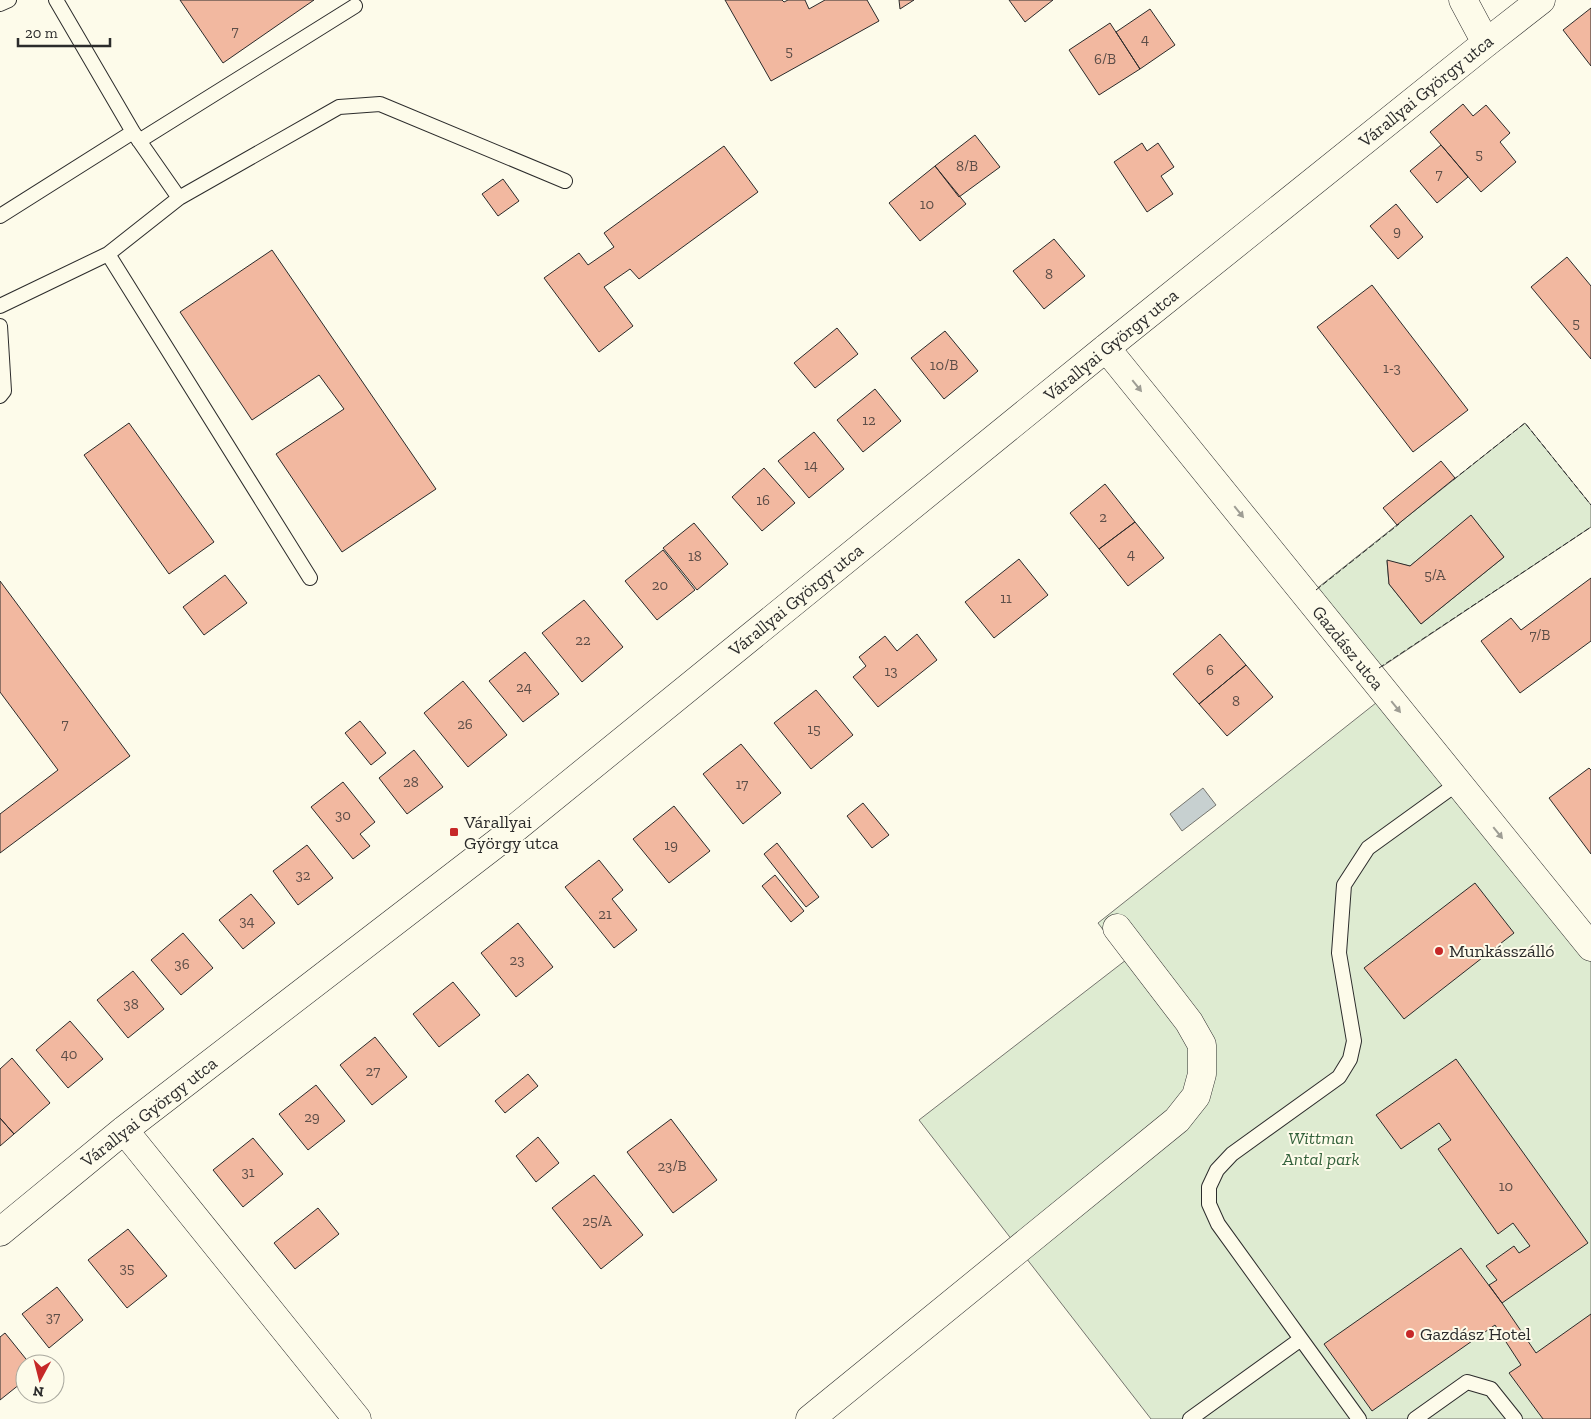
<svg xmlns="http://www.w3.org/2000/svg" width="1591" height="1419" viewBox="0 0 1591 1419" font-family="'Zilla Slab',serif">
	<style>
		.green { fill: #deebd1; stroke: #74746e; fill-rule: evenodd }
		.water { fill: #c7d0d0; stroke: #74746e }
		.building { fill: #f2b8a0; stroke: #2b2b2b }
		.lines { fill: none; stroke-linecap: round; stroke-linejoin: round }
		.lane-casing { stroke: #2b2b2b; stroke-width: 16 }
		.street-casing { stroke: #2b2b2b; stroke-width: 29 }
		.lane { stroke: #fdfbea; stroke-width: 14 }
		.street { stroke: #fdfbea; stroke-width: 28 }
		.fence { stroke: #2b2b2b; stroke-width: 1; stroke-dasharray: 6 2.5; stroke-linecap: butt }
		.oneway { fill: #9e9d94 }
		.poi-dot { fill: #c62828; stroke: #fdfbea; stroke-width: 2 }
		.labels { text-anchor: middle; stroke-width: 4; stroke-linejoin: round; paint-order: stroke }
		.number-label { font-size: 15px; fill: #5d4e48 }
		.street-label { font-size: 18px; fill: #2b2b2b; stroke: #fdfbea }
		.poi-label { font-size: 18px; fill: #2b2b2b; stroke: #fdfbea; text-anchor: start }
		.park-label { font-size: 18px; font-style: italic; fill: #34623c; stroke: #fdfbea }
	</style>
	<rect width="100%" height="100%" fill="#fdfbea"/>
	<path class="green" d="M 1525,423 L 1591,505 L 1591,527 L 1380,668 L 1315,590 ZM 1471,516 L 1504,557 L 1421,624 L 1389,584 L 1387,561 L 1410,566 Z
		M 1386,695 L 1591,947 L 1591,1419 L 1151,1419 L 919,1120 L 1126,960 L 1098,923 Z"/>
	<path class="water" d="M 1203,788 L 1216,805 L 1182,831 L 1170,814 Z"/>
	<path class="building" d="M 180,0 L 314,0 L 223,63 Z
		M 725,0 L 782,0 L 784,2 L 788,0 L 805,0 L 809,9 L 825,0 L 867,0 L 879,21 L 771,81 Z
		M 899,0 L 914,0 L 900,9 Z
		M 1009,0 L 1053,0 L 1025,22 Z
		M 1591,8 L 1591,66 L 1563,30 Z
		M 1150,9 L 1175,45 L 1140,69 L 1116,32 Z
		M 1110,23 L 1140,69 L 1099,95 L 1069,50 Z
		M 1463,104 L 1473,116 L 1486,105 L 1510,133 L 1500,142 L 1516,162 L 1481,192 L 1430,132 Z
		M 975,135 L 1000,167 L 959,197 L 935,166 Z
		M 1142,143 L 1147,151 L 1158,143 L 1174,167 L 1161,176 L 1173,194 L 1147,212 L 1114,162 Z
		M 1441,145 L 1468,177 L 1437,203 L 1410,171 Z
		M 724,146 L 758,192 L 639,279 L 630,269 L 604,287 L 633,326 L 599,352 L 544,278 L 579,253 L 588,265 L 614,247 L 604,233 Z
		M 935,166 L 966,204 L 920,241 L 889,203 Z
		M 503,179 L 519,201 L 498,216 L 482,194 Z
		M 1396,204 L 1423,237 L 1398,259 L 1370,226 Z
		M 1054,239 L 1085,276 L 1044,309 L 1013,271 Z
		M 272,250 L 436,489 L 342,552 L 276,454 L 344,409 L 319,375 L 252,420 L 180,312 Z
		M 1567,257 L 1591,286 L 1591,359 L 1531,287 Z
		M 1372,285 L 1468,410 L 1413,452 L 1317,327 Z
		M 837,328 L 858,354 L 815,388 L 794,363 Z
		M 945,331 L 978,371 L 944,399 L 911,358 Z
		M 875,389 L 901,421 L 863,452 L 837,420 Z
		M 129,423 L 214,542 L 169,574 L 84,455 Z
		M 814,432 L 844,469 L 809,498 L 778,461 Z
		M 1441,461 L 1455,478 L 1397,525 L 1383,508 Z
		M 764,468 L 795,503 L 762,531 L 732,497 Z
		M 1105,484 L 1135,522 L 1099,549 L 1070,513 Z
		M 1471,515 L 1504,557 L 1421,624 L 1389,584 L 1387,560 L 1410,566 Z
		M 1135,522 L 1164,558 L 1128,586 L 1099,549 Z
		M 694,523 L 728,564 L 697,590 L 663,548 Z
		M 663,550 L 695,590 L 657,620 L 625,581 Z
		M 1019,559 L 1048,595 L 994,638 L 965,602 Z
		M 225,575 L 247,603 L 204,635 L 183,607 Z
		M 1591,578 L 1591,641 L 1520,693 L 1481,641 L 1511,618 L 1521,630 Z
		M 0,581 L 130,756 L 0,853 L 0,814 L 58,770 L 0,692 Z
		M 584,600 L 623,647 L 582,682 L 542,633 Z
		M 917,634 L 937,660 L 878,707 L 853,677 L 866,666 L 859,657 L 885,636 L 897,651 Z
		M 1220,634 L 1246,665 L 1199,704 L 1173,674 Z
		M 525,652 L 559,694 L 523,722 L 489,681 Z
		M 1246,665 L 1273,697 L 1227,736 L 1199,704 Z
		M 463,681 L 507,735 L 468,767 L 424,713 Z
		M 816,690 L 853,735 L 811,769 L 774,723 Z
		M 360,721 L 386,753 L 371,765 L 345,733 Z
		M 741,744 L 781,793 L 743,824 L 703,774 Z
		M 414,750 L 443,787 L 407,814 L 379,778 Z
		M 1589,768 L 1591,770 L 1591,854 L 1549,798 Z
		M 343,782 L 375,822 L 360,834 L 370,846 L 353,859 L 311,807 Z
		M 863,803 L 889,835 L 872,848 L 847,816 Z
		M 674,806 L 710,851 L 669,883 L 633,839 Z
		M 777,843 L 819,897 L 806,907 L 764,854 Z
		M 307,845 L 333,878 L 298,905 L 273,871 Z
		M 599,860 L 623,890 L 612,899 L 637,930 L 614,948 L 565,887 Z
		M 775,875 L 804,911 L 791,922 L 762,886 Z
		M 1475,883 L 1514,933 L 1404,1019 L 1364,968 Z
		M 251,894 L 275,923 L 243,949 L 219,920 Z
		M 518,923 L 553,967 L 516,997 L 481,953 Z
		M 183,933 L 213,968 L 181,995 L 151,960 Z
		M 133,971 L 164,1009 L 128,1038 L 97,1000 Z
		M 453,982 L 480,1015 L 439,1047 L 413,1014 Z
		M 70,1021 L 103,1059 L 68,1088 L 36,1050 Z
		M 375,1037 L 407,1077 L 372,1105 L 340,1065 Z
		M 12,1058 L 50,1103 L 14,1134 L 0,1118 L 0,1069 Z
		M 1456,1059 L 1588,1243 L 1502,1303 L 1489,1285 L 1497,1280 L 1486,1266 L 1514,1246 L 1519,1253 L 1530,1246 L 1513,1223 L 1498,1234 L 1438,1149 L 1451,1140 L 1439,1123 L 1401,1149 L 1376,1115 Z
		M 528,1074 L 538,1086 L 505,1113 L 495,1101 Z
		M 316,1085 L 345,1121 L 308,1150 L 279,1114 Z
		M 0,1118 L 14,1134 L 0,1146 Z
		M 671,1119 L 717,1180 L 673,1213 L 627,1152 Z
		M 538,1137 L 559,1163 L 536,1182 L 516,1156 Z
		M 253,1138 L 283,1174 L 243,1207 L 213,1170 Z
		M 594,1175 L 643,1235 L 601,1269 L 552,1208 Z
		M 318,1208 L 339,1234 L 295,1269 L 274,1243 Z
		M 128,1229 L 167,1276 L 127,1308 L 88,1260 Z
		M 1461,1248 L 1502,1303 L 1536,1353 L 1591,1314 L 1591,1419 L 1543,1419 L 1509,1373 L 1521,1365 L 1495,1325 L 1372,1411 L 1324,1344 Z
		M 57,1287 L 83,1320 L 49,1348 L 22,1314 Z
		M 5,1333 L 30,1364 L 25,1364 L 25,1380 L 0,1400 L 0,1337 Z"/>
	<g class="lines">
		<defs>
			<path id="lane" d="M 56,0 L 133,132
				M 0,4 L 9,0
				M 139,141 L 355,6
				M 179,198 L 339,107 L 380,104 L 565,181
				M 0,216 L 133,132 L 179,198 L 108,254 L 0,306
				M 108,254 L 310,578
				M 0,326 L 4,391 L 0,396
				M 1301,1339 L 1359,1419
				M 1190,1419 L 1301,1339 L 1218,1224 L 1209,1204 L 1209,1187 L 1217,1170 L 1232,1154 L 1339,1077 L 1350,1059 L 1354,1041 L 1339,953 L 1344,885 L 1368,848 L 1458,783
				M 1415,1419 L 1467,1382 L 1491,1389 L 1515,1419"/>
			<path id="street" d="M 1463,0 L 1486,43
				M 1106,348 L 1591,947
				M 124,1130 L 357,1419
				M 0,1232 L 124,1130 L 502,839 L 1106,348 L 1486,43 L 1541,0
				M 810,1419 L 1177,1120 L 1196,1096 L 1202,1074 L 1202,1045 L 1189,1022 L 1117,928"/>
		</defs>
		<use href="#lane" class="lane-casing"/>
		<use href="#street" class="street-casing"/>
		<use href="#lane" class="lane"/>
		<use href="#street" class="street"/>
		<path class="fence" d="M 1453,480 L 1525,423 L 1591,505
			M 1316,590 L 1399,524
			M 1379,668 L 1591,527"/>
	</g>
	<defs><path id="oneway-solid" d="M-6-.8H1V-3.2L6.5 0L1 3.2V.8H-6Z" transform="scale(1.25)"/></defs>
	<g class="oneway">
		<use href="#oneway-solid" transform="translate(1137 386) rotate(51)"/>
		<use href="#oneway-solid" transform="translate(1239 512) rotate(51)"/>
		<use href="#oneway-solid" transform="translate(1396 707) rotate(51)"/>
		<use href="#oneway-solid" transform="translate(1498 833) rotate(51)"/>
	</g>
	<g class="poi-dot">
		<rect x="449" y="827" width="10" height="10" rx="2.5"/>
		<circle cx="1439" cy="951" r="5"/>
		<circle cx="1410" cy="1334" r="5"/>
	</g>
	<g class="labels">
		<g class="number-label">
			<text x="235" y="36">7</text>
			<text x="1145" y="44">4</text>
			<text x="789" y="56">5</text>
			<text x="1105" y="64">6/B</text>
			<text x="1479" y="159">5</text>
			<text x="967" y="171">8/B</text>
			<text x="1439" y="179">7</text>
			<text x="927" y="209">10</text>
			<text x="1397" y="236">9</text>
			<text x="1049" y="279">8</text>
			<text x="1576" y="328">5</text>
			<text x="944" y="370">10/B</text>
			<text x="1392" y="373">1-3</text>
			<text x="869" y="425">12</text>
			<text x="811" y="470">14</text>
			<text x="763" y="505">16</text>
			<text x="1103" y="522">2</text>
			<text x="1131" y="559">4</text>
			<text x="695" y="561">18</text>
			<text x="1435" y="580">5/A</text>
			<text x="660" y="590">20</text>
			<text x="1006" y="603">11</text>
			<text x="1540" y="640">7/B</text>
			<text x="583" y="645">22</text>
			<text x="1210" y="675">6</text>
			<text x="891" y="676">13</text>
			<text x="524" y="692">24</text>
			<text x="1236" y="706">8</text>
			<text x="65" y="729">7</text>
			<text x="465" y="729">26</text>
			<text x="814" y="734">15</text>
			<text x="411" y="787">28</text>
			<text x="742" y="789">17</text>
			<text x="343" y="820">30</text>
			<text x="671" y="850">19</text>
			<text x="303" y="880">32</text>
			<text x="605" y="919">21</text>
			<text x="247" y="926">34</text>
			<text x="517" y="965">23</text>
			<text x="182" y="969">36</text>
			<text x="131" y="1009">38</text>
			<text x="69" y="1059">40</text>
			<text x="373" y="1076">27</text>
			<text x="312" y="1122">29</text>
			<text x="672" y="1171">23/B</text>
			<text x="248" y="1177">31</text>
			<text x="1506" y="1191">10</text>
			<text x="597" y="1226">25/A</text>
			<text x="127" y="1273">35</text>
			<text x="53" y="1322">37</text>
		</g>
		<g class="street-label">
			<text transform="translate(1426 91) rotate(-39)" y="6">Várallyai György utca</text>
			<text transform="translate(1111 345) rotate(-39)" y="6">Várallyai György utca</text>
			<text transform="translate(796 600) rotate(-39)" y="6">Várallyai György utca</text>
			<text transform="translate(1348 648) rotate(51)" y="6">Gazdász utca</text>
			<text transform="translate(149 1112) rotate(-38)" y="6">Várallyai György utca</text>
		</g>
		<g class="poi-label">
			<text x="464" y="828">Várallyai<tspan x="464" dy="21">György utca</tspan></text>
			<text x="1449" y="957">Munkásszálló</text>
			<text x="1420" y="1340">Gazdász Hotel</text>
		</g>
		<g class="park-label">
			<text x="1321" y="1144">Wittman<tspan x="1321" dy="21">Antal park</tspan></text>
		</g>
	</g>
	<g transform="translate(40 1379) rotate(187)"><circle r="24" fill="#fdfbea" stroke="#a9a89e"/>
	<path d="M0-4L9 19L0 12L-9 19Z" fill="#c62828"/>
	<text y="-8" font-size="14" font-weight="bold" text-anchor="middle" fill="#2b2b2b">N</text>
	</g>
	<path d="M18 38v8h92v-8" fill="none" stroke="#2b2b2b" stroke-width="2.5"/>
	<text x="25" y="38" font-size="15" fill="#2b2b2b" stroke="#fdfbea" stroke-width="4" paint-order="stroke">20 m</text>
</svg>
